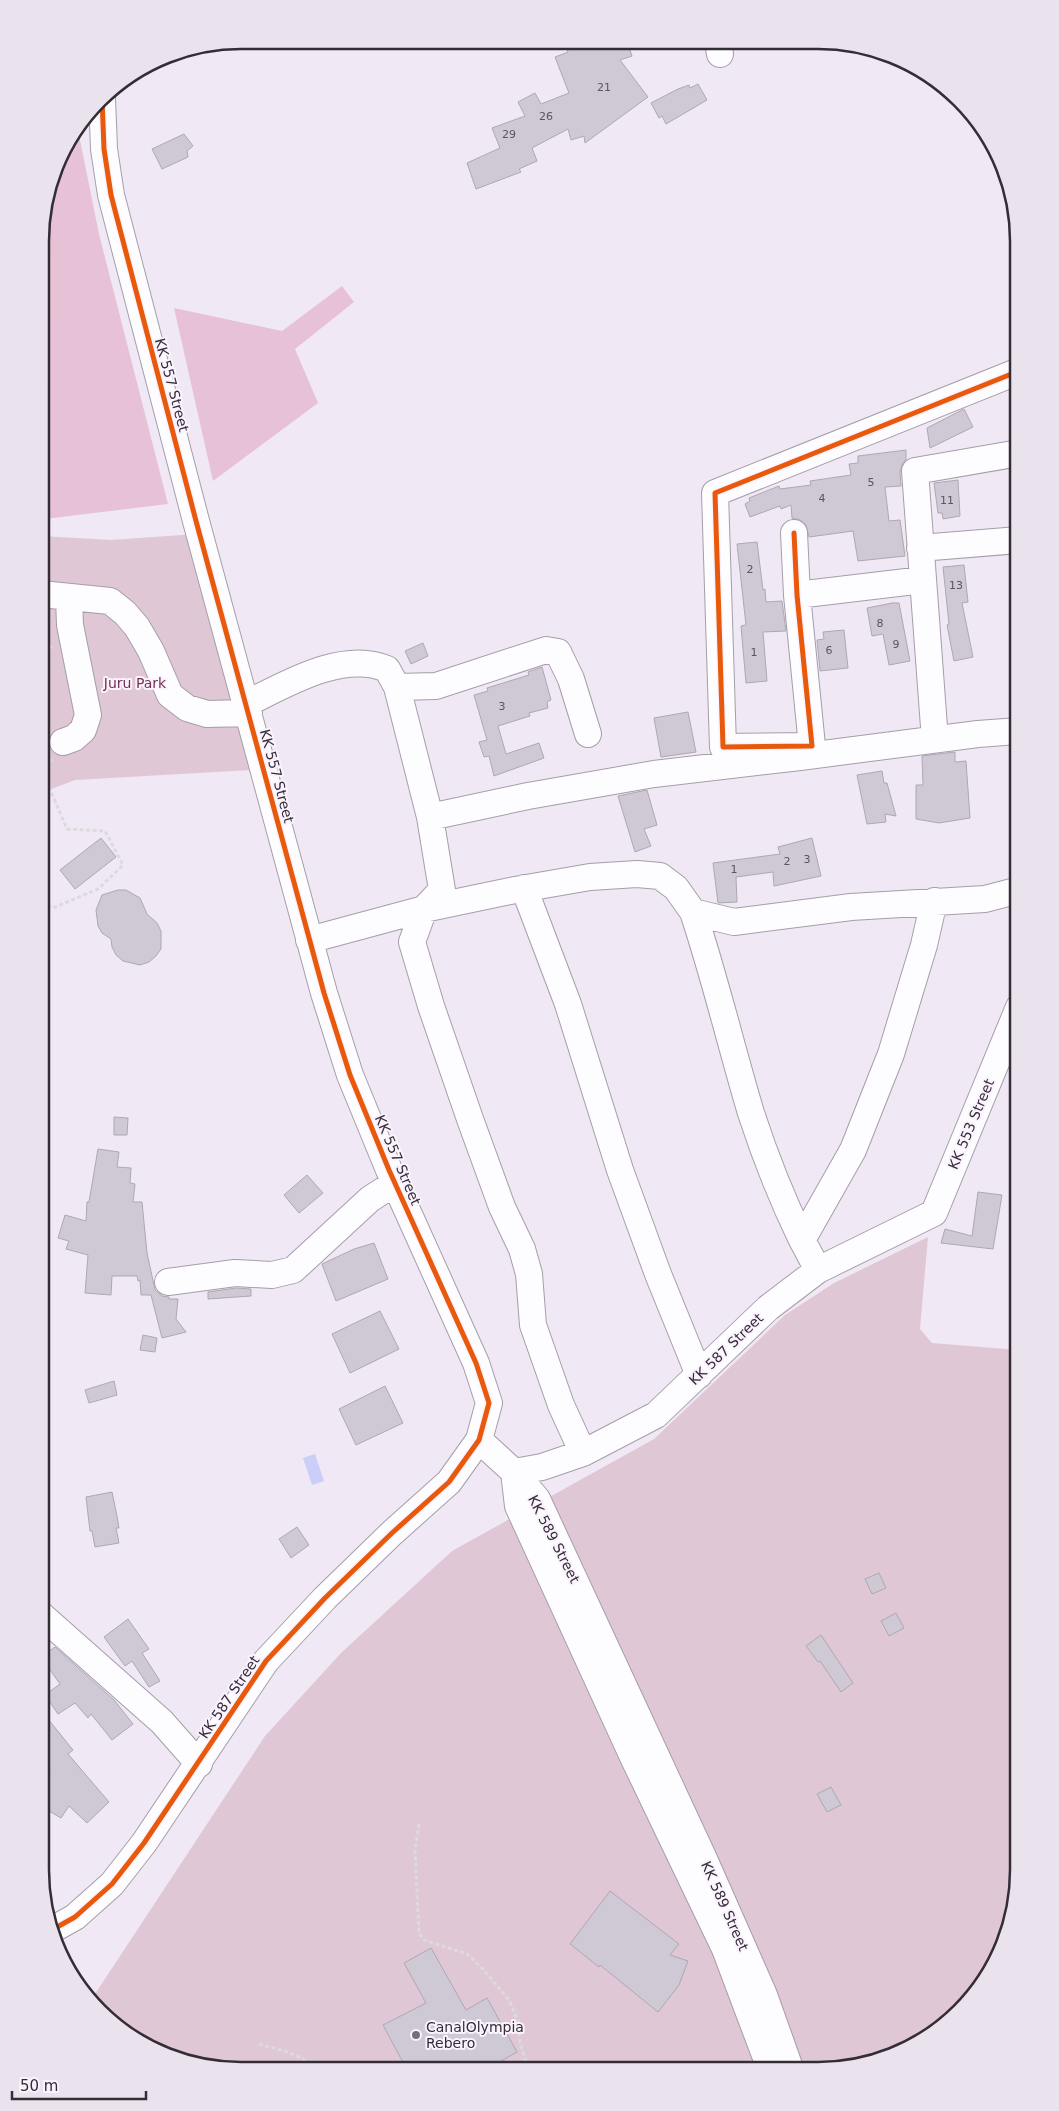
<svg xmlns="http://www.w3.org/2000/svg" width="1059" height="2111" viewBox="0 0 1059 2111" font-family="'DejaVu Sans',sans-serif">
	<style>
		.green { fill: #e0c7d6 }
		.forest { fill: #e7c2d6 }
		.water { fill: #cbcef8 }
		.building { fill: #cec9d4; stroke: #ada8b2 }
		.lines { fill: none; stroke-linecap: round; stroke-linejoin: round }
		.minor-casing { stroke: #a59ea8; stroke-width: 28 }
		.path { stroke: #dcdadd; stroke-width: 3; stroke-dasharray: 4 2.5; stroke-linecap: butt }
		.minor { stroke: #fdfcfe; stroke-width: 26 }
		.cycleway-casing { stroke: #faf3fd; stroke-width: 8 }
		.cycleway { stroke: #e8590c; stroke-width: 5 }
		.poi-dot { fill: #766e7a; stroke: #faf3fd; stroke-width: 2 }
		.labels { text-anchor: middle; stroke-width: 4; stroke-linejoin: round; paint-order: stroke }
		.number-label { font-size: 11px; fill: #5a545e }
		.street-label { font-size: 14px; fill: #342d37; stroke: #faf3fd }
		.park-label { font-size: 14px; fill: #763053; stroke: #faf3fd }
		.poi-label { font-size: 14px; fill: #342d37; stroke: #faf3fd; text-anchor: start }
		.rim { fill: none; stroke: #342d37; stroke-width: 2.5 }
	</style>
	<rect width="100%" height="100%" fill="#f1e8f5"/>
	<path class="green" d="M 196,534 L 252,770 L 75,780 L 41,793 L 41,536 L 111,540 Z
		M 928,1237 L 920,1329 L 932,1343 L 1019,1350 L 1019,1883 L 1004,1947 L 977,1993 L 930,2037 L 882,2060 L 818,2071 L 215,2069 L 164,2056 L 109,2021 L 102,2013 L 93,1997 L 265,1736 L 342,1652 L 452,1551 L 654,1439 L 785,1315 L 834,1283 Z"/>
	<path class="forest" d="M 78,130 L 99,234 L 168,504 L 45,519 L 41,514 L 42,215 L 61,152 Z
		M 342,286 L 354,302 L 295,349 L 318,403 L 213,481 L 174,308 L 282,331 Z"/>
	<path class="water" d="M 315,1454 L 324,1481 L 312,1485 L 303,1458 Z"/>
	<path class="building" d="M 577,42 L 627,42 L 632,56 L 620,60 L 648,97 L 585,143 L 584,136 L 571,140 L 568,129 L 532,148 L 537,161 L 519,169 L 521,172 L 476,189 L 467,163 L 500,148 L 492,128 L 525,116 L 518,102 L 535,93 L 541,104 L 569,93 L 555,57 L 568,52 L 566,45 Z
		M 698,84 L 707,100 L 666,124 L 662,116 L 659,118 L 651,103 L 678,89 L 689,85 L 690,88 Z
		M 184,134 L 193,146 L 187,151 L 188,157 L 162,169 L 152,149 Z
		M 964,409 L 973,427 L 930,448 L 927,428 Z
		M 906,450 L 906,459 L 902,465 L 900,472 L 901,486 L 885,487 L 889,521 L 900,520 L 905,556 L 858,561 L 853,531 L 809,537 L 806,525 L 800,520 L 792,518 L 791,505 L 781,509 L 780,506 L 750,517 L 745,504 L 750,501 L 749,498 L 779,486 L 780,489 L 811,485 L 810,481 L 851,475 L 849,464 L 858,463 L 858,456 Z
		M 958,480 L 960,516 L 943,519 L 942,513 L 938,513 L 934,483 Z
		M 757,542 L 763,590 L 765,589 L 766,602 L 782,601 L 786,631 L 763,632 L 767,681 L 746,683 L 741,626 L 746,625 L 737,544 Z
		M 964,565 L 968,602 L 962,603 L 973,657 L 954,661 L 947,625 L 949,624 L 943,567 Z
		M 892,603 L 899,603 L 910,661 L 889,665 L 883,634 L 872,636 L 867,608 Z
		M 844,630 L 848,668 L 820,671 L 817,640 L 824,639 L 823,632 Z
		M 423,643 L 428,656 L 411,664 L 405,651 Z
		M 542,667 L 551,700 L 547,702 L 548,708 L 529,713 L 530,716 L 498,726 L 506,754 L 539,743 L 544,758 L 494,776 L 489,756 L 484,757 L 479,742 L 487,740 L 474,695 L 488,691 L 487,688 L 529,675 L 528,672 Z
		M 688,712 L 696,752 L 661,757 L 654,718 Z
		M 955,752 L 955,762 L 966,761 L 970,818 L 939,823 L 916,819 L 916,785 L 923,785 L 922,756 Z
		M 882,771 L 884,783 L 887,783 L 896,816 L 885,814 L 886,822 L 867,824 L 857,775 Z
		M 647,790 L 657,825 L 644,829 L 651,846 L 635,852 L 618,796 Z
		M 101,838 L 116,857 L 75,889 L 60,870 Z
		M 812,838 L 821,876 L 774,886 L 773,872 L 736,877 L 737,902 L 718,903 L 713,863 L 780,854 L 778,847 Z
		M 118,890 L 126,890 L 140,898 L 147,914 L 157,923 L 161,931 L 161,949 L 156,956 L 149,962 L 140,965 L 123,961 L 116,955 L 112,947 L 111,939 L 102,933 L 98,926 L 96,910 L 102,895 Z
		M 114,1117 L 128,1118 L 127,1135 L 114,1135 Z
		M 98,1149 L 119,1152 L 117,1167 L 131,1168 L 130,1183 L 135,1184 L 133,1202 L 142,1202 L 147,1253 L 155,1290 L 162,1296 L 169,1297 L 169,1299 L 178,1299 L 176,1319 L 186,1332 L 162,1338 L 151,1295 L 141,1295 L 140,1280 L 138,1281 L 137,1276 L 112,1276 L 111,1295 L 85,1293 L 88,1255 L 66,1249 L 69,1241 L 58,1238 L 65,1215 L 86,1221 L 87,1202 L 89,1202 Z
		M 307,1175 L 323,1193 L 299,1213 L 284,1195 Z
		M 978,1192 L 1002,1195 L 993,1249 L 941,1243 L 945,1229 L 972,1236 Z
		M 374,1243 L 388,1279 L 336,1301 L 322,1264 L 354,1249 Z
		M 236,1288 L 251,1289 L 251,1296 L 208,1299 L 208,1292 Z
		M 380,1311 L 399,1349 L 350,1373 L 332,1334 Z
		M 143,1335 L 157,1338 L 155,1352 L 140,1350 Z
		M 114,1381 L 117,1395 L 89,1403 L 85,1390 Z
		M 385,1386 L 403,1423 L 356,1445 L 339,1409 Z
		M 112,1492 L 117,1516 L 119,1528 L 116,1528 L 119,1543 L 95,1547 L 92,1531 L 90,1531 L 86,1497 Z
		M 297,1527 L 309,1545 L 291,1558 L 279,1539 Z
		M 879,1573 L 886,1588 L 872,1594 L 865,1579 Z
		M 896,1613 L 904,1628 L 889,1636 L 881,1621 Z
		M 128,1619 L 149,1649 L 142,1653 L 160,1681 L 149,1687 L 132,1661 L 125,1666 L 104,1637 Z
		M 821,1635 L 853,1683 L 841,1692 L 820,1661 L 818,1662 L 806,1646 Z
		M 55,1647 L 114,1700 L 133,1724 L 112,1740 L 91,1714 L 88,1718 L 75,1703 L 58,1714 L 45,1695 L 60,1684 L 41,1657 Z
		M 48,1719 L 73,1750 L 68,1754 L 109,1802 L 87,1823 L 69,1806 L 61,1818 L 49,1811 L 40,1827 L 40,1788 L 50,1771 L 40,1760 L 40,1725 Z
		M 831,1787 L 841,1805 L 827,1812 L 817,1794 Z
		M 610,1891 L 679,1944 L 670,1955 L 688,1961 L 679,1985 L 658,2012 L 600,1965 L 599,1967 L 570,1944 Z
		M 431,1948 L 466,2010 L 487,1998 L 517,2052 L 485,2070 L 407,2070 L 383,2025 L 426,2003 L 404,1963 Z"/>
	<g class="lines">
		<defs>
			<path id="minor" d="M 718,43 L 720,54
				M 794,533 L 797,595 L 812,746 L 723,747 L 715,493 L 1019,371
				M 920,548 L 1019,540
				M 41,594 L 110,601 L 125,613 L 137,627 L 151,651 L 170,695 L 187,708 L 207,714 L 249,713
				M 797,595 L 923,580
				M 397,687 L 436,686 L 546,650 L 558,652 L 571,679 L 588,734
				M 246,704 C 286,684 343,650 387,669 L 397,687 L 430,817 L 442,890 L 424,909 L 309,940
				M 934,727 L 915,471 L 1019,453
				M 63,742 L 74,738 L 83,730 L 88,715 L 70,625 L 69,597
				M 430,817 L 528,796 L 654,774 L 800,757 L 978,734 L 1019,731
				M 524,888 L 568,1004 L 620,1170 L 658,1274 L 699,1375
				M 693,912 C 715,978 731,1046 751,1113 C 765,1156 782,1199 802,1240
				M 818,1270 L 802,1240 L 853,1150 L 891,1054 L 924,945 L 934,901
				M 168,1282 L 235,1273 L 272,1275 L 293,1270 L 370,1199 L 395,1183
				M 479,1440 L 514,1472 L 537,1499 L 704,1859 L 764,1995 L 791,2071
				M 583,1453 L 561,1405 L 533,1325 L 529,1274 L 522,1249 L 502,1207 L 470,1119 L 431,1006 L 412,942 L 424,909 L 515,890 L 590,877 L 637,874 L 660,876 L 676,888 L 693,912 L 734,922 L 851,907 L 985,899 L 1019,890
				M 514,1472 L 542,1467 L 583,1453 L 656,1415 L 768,1308 L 818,1270 L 934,1213 L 1019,1007
				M 514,1472 L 518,1506 L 633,1757 L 725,1949 L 771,2071
				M 40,1614 L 162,1722 L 199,1764
				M 50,1931 L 75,1917 L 112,1884 L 144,1843 L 266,1661 L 325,1598 L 392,1533 L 449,1482 L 479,1440 L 489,1403 L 476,1363 L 389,1170 L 350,1075 L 324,993 L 196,521 L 111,195 L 104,149 L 102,98"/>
		</defs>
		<use href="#minor" class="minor-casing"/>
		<path class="path" d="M 41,659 L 52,646
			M 41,904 L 53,908 L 98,889 L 123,865 L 105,831 L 67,829 L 43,773 L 52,759
			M 419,1824 L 415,1850 L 419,1933 L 424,1940 L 467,1954 L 484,1970 L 509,2000 L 518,2021 L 520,2042 L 525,2059 L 533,2070
			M 259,2044 C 274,2049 308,2054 312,2070"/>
		<use href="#minor" class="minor"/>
		<defs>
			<path id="cycleway" d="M 794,533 L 797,595 L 812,746 L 723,747 L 715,493 L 1019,371
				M 50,1931 L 75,1917 L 112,1884 L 144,1843 L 266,1661 L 325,1598 L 392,1533 L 449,1482 L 479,1440 L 489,1403 L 476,1363 L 389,1170 L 350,1075 L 324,993 L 196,521 L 111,195 L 104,149 L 102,98"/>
		</defs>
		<use href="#cycleway" class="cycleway-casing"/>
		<use href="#cycleway" class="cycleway"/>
	</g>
	<circle class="poi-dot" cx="416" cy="2035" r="5"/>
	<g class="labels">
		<g class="number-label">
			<text x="604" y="91">21</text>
			<text x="546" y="120">26</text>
			<text x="509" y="138">29</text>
			<text x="871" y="486">5</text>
			<text x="822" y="502">4</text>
			<text x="947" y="504">11</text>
			<text x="750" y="573">2</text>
			<text x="956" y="589">13</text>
			<text x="880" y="627">8</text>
			<text x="896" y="648">9</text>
			<text x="829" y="654">6</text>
			<text x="754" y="656">1</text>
			<text x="502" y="710">3</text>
			<text x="807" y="863">3</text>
			<text x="787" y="865">2</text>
			<text x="734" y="873">1</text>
		</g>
		<g class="street-label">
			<text transform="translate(172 385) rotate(75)" y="5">KK 557 Street</text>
			<text transform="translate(277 776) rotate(75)" y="5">KK 557 Street</text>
			<text transform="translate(971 1124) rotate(-67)" y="5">KK 553 Street</text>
			<text transform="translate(398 1160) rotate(67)" y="5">KK 557 Street</text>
			<text transform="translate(726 1349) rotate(-44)" y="5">KK 587 Street</text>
			<text transform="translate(554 1539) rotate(63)" y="5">KK 589 Street</text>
			<text transform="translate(229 1697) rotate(-56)" y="5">KK 587 Street</text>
			<text transform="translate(725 1906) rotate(66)" y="5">KK 589 Street</text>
		</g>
		<g class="park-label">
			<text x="135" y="688">Juru Park</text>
		</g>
		<g class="poi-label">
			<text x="426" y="2032">CanalOlympia<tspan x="426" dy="16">Rebero</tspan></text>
		</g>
	</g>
	<path d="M0 0H1059V2111H0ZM241 49H818A192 192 0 0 1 1010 241V1870A192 192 0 0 1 818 2062H241A192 192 0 0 1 49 1870V241A192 192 0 0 1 241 49Z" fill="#eae3ed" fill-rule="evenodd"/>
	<path class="rim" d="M241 49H818A192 192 0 0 1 1010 241V1870A192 192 0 0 1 818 2062H241A192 192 0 0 1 49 1870V241A192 192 0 0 1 241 49Z"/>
	<path d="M12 2091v8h134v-8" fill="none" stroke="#342d37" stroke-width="2.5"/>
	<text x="20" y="2091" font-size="15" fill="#342d37" stroke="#faf3fd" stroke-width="4" paint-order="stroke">50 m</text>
</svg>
